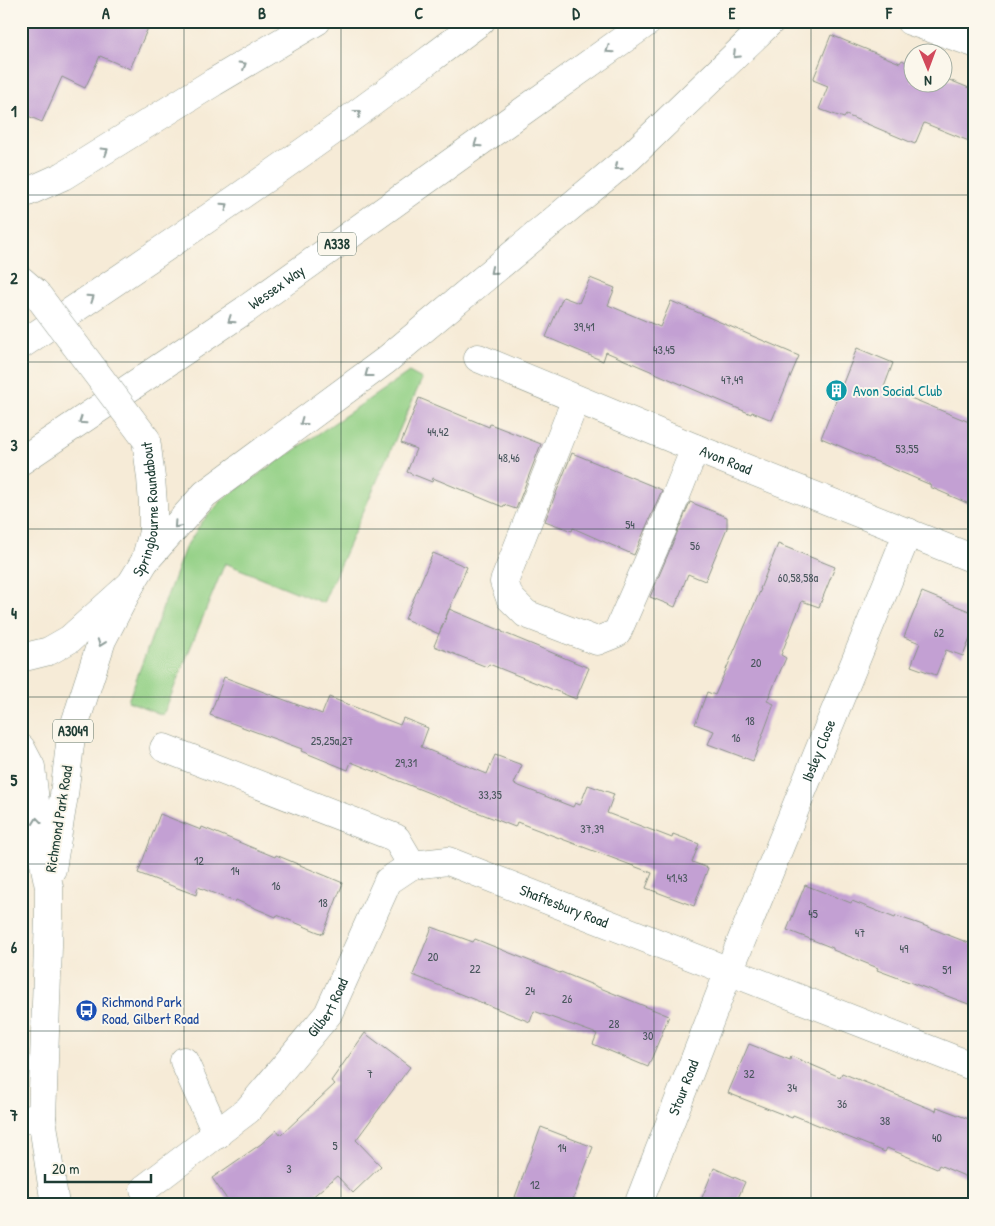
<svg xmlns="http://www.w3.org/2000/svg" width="995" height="1226" viewBox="0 0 995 1226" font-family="'Patrick Hand',sans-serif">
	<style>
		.green { fill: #93d085; stroke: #59865c }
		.building { fill: #c3a0d3 }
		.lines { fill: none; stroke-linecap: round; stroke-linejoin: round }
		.minor-casing { stroke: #8a9486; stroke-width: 29 }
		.major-casing { stroke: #8a9486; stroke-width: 29 }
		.highway-casing { stroke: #8a9486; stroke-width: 29 }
		.minor { stroke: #fff; stroke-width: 28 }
		.major { stroke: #fff; stroke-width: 28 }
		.highway { stroke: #fff; stroke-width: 28 }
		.major-bridge-casing { stroke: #8a9486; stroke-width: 29; stroke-linecap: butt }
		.major-bridge { stroke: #fff; stroke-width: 28 }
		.oneway { stroke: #8f9e9a }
		.grid { fill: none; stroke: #1f3d34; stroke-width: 1; stroke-opacity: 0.55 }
		.labels { text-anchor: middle; stroke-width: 4; stroke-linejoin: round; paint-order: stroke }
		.number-label { font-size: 12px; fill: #48565c }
		.shield { fill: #fbf7ec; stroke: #61756b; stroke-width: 1 }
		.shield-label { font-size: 14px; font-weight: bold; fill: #1f3d34 }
		.street-label { font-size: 15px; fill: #1f3d34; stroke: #fbf7ec }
		.culture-label { font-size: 15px; fill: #0d838f; stroke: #fbf7ec; text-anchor: start }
		.transit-label { font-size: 15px; fill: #164399; stroke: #fbf7ec; text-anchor: start }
		.neatline { fill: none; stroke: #1f3d34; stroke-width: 2 }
		.grid-label { font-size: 16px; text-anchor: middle; font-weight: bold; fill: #1f3d34 }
	</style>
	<rect width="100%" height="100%" fill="#fbf7ec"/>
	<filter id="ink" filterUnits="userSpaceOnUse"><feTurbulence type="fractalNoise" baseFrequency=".02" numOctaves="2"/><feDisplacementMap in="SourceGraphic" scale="10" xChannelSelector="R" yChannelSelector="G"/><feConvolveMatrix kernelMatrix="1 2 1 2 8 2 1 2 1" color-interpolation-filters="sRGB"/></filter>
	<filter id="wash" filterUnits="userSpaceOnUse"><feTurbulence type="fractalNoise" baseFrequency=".0096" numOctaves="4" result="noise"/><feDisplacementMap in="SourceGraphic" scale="20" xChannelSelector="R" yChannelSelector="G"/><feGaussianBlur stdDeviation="1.12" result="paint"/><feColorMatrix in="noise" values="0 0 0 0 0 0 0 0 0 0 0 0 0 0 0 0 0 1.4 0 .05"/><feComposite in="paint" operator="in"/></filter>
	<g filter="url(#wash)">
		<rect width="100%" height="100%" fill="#f6ebd7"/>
		<path class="green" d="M 409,372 L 422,379 L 323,603 L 225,563 L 163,715 L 128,701 L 185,548 L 202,522 L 224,498 Z"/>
		<g id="blocks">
			<path class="building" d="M 21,21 L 151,21 L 130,69 L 100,56 L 85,88 L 62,77 L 42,122 L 21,113 Z
				M 831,35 L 900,63 L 902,60 L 912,65 L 912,82 L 942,82 L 942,77 L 974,90 L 974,143 L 924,123 L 915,144 L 846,115 L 844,118 L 819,109 L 828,86 L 813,80 Z
				M 590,278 L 615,288 L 608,305 L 660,327 L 671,301 L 799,356 L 772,420 L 752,412 L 751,414 L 606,352 L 603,361 L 546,337 L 563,297 L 579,303 Z
				M 857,348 L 893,363 L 884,387 L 974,424 L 974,506 L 930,487 L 931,485 L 821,438 Z
				M 419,398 L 489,427 L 490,424 L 541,444 L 516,509 L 504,505 L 503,507 L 433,478 L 432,482 L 407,472 L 416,449 L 401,443 Z
				M 572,453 L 662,490 L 634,555 L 573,528 L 572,531 L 545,521 Z
				M 690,502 L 727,517 L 727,528 L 705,581 L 688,574 L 675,607 L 650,597 Z
				M 778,544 L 835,567 L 819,607 L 802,601 L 781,655 L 786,658 L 767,701 L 774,704 L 753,761 L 708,744 L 714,731 L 695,724 L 707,692 L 715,695 L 761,589 L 760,589 Z
				M 433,553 L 467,567 L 439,634 L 405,619 Z
				M 922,592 L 974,613 L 974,629 L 963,656 L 946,650 L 936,675 L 911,666 L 920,643 L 904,637 Z
				M 449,609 L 502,631 L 502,632 L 589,668 L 576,699 L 489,664 L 487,667 L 434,646 Z
				M 224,677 L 322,714 L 329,697 L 400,725 L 403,718 L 428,728 L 421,747 L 487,774 L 495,755 L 522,765 L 514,784 L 573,807 L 575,803 L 580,805 L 588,785 L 614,794 L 607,813 L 672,838 L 673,834 L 699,844 L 692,862 L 708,868 L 694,906 L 646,888 L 652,873 L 517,822 L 515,827 L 351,762 L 348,770 L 301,751 L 302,749 L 210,715 Z
				M 160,814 L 201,830 L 202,827 L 275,857 L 276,855 L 343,883 L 323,934 L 277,915 L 276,917 L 236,900 L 235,902 L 198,887 L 196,895 L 138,873 Z
				M 805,885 L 851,903 L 852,901 L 895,918 L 896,916 L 920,924 L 974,945 L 974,1006 L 877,970 L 878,968 L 833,950 L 833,948 L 787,930 Z
				M 432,927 L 473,942 L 475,939 L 560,973 L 561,972 L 669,1016 L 648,1067 L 593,1044 L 597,1034 L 534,1011 L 530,1022 L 413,975 Z
				M 365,1033 L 410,1067 L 356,1140 L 381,1166 L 353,1193 L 337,1176 L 303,1205 L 231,1205 L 212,1178 L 261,1144 L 277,1130 L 281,1135 L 335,1084 L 331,1081 Z
				M 749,1044 L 790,1060 L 791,1056 L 840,1077 L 842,1073 L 936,1111 L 937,1107 L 974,1121 L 974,1180 L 939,1165 L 937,1169 L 887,1148 L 885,1152 L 793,1115 L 792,1118 L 728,1093 Z
				M 541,1127 L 593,1147 L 571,1205 L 536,1205 L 515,1197 Z
				M 714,1168 L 745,1182 L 735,1205 L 699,1205 Z"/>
		</g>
	</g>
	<g filter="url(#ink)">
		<use href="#blocks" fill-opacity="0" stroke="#8a9486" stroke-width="1"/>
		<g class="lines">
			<defs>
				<g id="minor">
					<path d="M 910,21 L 974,43"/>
					<path id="s1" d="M 478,358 L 695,448 L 974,559"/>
					<path d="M 576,399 L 504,582 L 510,598 L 526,614 L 597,641 L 617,633 L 666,521 L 695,448"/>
					<path id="s2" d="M 164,748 L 396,838 L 412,865 L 448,861 L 974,1067"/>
					<path d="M 184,1061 L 217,1135"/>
					<path d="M 21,1120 L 42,1118"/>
					<path id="s3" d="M 144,1189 L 248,1110 L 328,1014 L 388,881 L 412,865"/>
					<path id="s4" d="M 638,1205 L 729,971 L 908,532"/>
				</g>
				<g id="major">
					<path d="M 21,280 L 36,293"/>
					<path id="s5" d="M 21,658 L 49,651 L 70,639 L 131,584 L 145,561 L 153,532 L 153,504 L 151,478 L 146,439"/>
					<path d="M 21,748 L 31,767 L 40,844 L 49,887 L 49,918 L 42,1118 L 55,1205"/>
					<path d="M 52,869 L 64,795 L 71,736 L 102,640 L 131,584"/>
				</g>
				<g id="highway">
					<path d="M 21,195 L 63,176 L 214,82 L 317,21"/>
					<path d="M 21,345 C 130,272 238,199 344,123 C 390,90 435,55 481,21"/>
					<path id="s6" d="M 21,461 L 245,310 L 649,21"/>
					<path d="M 145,561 L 205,494 L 385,361 L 630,157 L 771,21"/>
				</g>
			</defs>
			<use href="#minor" class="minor-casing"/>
			<use href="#major" class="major-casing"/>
			<use href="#highway" class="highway-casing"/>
			<use href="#minor" class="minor"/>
			<use href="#major" class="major"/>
			<use href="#highway" class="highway"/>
			<defs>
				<path id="major-bridge" d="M 36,293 L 146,439"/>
			</defs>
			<use href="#major-bridge" class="major-bridge-casing"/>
			<use href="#major-bridge" class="major-bridge"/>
		</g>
		<defs><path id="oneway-chevron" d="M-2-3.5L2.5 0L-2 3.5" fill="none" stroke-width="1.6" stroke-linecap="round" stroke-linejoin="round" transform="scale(1.25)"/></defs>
		<g class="oneway">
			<use href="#oneway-chevron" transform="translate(609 50) rotate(145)"/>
			<use href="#oneway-chevron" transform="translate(736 55) rotate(136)"/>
			<use href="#oneway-chevron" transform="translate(243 65) rotate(-31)"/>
			<use href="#oneway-chevron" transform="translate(358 113) rotate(-37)"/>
			<use href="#oneway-chevron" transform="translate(477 144) rotate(145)"/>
			<use href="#oneway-chevron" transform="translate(105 151) rotate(-32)"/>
			<use href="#oneway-chevron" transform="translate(618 167) rotate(140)"/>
			<use href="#oneway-chevron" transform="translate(225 206) rotate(-35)"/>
			<use href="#oneway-chevron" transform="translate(493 271) rotate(140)"/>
			<use href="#oneway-chevron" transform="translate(91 298) rotate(-34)"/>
			<use href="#oneway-chevron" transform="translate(231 320) rotate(146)"/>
			<use href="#oneway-chevron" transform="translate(368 374) rotate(143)"/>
			<use href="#oneway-chevron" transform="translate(82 421) rotate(146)"/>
			<use href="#oneway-chevron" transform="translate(303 422) rotate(144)"/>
			<use href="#oneway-chevron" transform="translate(177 525) rotate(132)"/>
			<use href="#oneway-chevron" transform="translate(101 643) rotate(110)"/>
			<use href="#oneway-chevron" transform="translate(37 821) rotate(-96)"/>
		</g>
	</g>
	<path class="grid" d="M 184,21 L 184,1205M 341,21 L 341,1205M 498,21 L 498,1205M 654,21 L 654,1205M 811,21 L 811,1205M 21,195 L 974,195M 21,362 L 974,362M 21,529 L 974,529M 21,697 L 974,697M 21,864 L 974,864M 21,1031 L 974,1031"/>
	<defs>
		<symbol id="building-disc" viewBox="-11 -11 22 22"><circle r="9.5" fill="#0f9aa8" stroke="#fbf7ec"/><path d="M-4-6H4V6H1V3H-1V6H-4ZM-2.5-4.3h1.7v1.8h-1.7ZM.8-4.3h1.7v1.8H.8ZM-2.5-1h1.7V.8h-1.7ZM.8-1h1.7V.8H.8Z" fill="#fff"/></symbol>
		<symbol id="bus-disc" viewBox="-11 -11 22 22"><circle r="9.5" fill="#1a4fb4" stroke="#fbf7ec"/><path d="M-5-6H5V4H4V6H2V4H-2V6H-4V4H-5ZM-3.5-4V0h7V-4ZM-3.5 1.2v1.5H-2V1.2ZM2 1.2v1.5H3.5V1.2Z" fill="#fff"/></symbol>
	</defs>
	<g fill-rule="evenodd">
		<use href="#building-disc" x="824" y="378" width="25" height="25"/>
		<use href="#bus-disc" x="74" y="998" width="25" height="25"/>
	</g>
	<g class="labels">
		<g class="number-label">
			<text x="584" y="331">39,41</text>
			<text x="664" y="354">43,45</text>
			<text x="732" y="384">47,49</text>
			<text x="438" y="436">44,42</text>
			<text x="907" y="453">53,55</text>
			<text x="509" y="462">48,46</text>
			<text x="630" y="529">54</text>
			<text x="695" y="550">56</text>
			<text x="798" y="582">60,58,58a</text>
			<text x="939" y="637">62</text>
			<text x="756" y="667">20</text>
			<text x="750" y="725">18</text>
			<text x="736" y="742">16</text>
			<text x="332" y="745">25,25a,27</text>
			<text x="406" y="767">29,31</text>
			<text x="490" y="799">33,35</text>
			<text x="592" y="833">37,39</text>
			<text x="199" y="865">12</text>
			<text x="235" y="875">14</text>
			<text x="677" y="882">41,43</text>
			<text x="276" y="890">16</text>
			<text x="323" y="907">18</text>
			<text x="813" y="918">45</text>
			<text x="860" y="937">47</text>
			<text x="904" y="953">49</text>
			<text x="433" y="961">20</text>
			<text x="475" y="973">22</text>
			<text x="947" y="974">51</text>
			<text x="530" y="995">24</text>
			<text x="567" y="1003">26</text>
			<text x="614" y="1028">28</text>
			<text x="648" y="1040">30</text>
			<text x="370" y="1078">7</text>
			<text x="749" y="1078">32</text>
			<text x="792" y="1092">34</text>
			<text x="842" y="1108">36</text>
			<text x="885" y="1125">38</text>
			<text x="937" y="1142">40</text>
			<text x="335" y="1150">5</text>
			<text x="562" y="1152">14</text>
			<text x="289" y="1173">3</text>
			<text x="535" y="1189">12</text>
		</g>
		<g class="shield">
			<rect x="318" y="232.5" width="38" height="23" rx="4"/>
			<rect x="53" y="719.5" width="40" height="23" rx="4"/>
		</g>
		<g class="shield-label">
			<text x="337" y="249">A338</text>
			<text x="73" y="736">A3049</text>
		</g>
		<g class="street-label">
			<text dy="5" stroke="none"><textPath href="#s6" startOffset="309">Wessex Way</textPath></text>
			<text dy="5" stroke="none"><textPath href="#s1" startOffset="268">Avon Road</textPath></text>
			<text dy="5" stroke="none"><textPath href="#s5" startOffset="214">Springbourne Roundabout</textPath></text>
			<text dy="5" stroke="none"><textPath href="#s4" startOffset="489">Ibsley Close</textPath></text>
			<text transform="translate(59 819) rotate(-81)" y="5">Richmond Park Road</text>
			<text dy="5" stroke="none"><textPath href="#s2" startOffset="441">Shaftesbury Road</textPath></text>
			<text dy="5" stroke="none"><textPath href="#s3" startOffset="261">Gilbert Road</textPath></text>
			<text dy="5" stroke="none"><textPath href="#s4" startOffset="126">Stour Road</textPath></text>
		</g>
		<g class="culture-label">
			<text x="853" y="396">Avon Social Club</text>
		</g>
		<g class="transit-label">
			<text x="102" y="1007">Richmond Park<tspan x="102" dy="17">Road, Gilbert Road</tspan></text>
		</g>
	</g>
	<rect width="995" height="1226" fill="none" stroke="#fbf7ec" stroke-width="55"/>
	<g transform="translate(928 68) rotate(179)"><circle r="24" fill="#fbf7ec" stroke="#a3ada2"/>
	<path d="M0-4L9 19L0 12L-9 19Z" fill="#d1495b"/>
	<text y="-8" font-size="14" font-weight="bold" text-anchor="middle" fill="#1f3d34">N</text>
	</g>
	<path d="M45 1174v8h106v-8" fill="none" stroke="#1f3d34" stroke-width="2.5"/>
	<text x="52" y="1174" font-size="15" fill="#1f3d34" stroke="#fbf7ec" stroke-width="4" paint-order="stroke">20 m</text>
	<rect x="28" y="28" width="940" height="1170" class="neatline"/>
	<g class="grid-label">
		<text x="106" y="19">A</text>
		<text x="262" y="19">B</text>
		<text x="419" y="19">C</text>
		<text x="576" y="19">D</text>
		<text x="732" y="19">E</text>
		<text x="889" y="19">F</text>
		<text x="14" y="117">1</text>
		<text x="14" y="284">2</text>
		<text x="14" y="451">3</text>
		<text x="14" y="619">4</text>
		<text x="14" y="786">5</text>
		<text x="14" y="953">6</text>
		<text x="14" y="1121">7</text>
	</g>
</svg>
